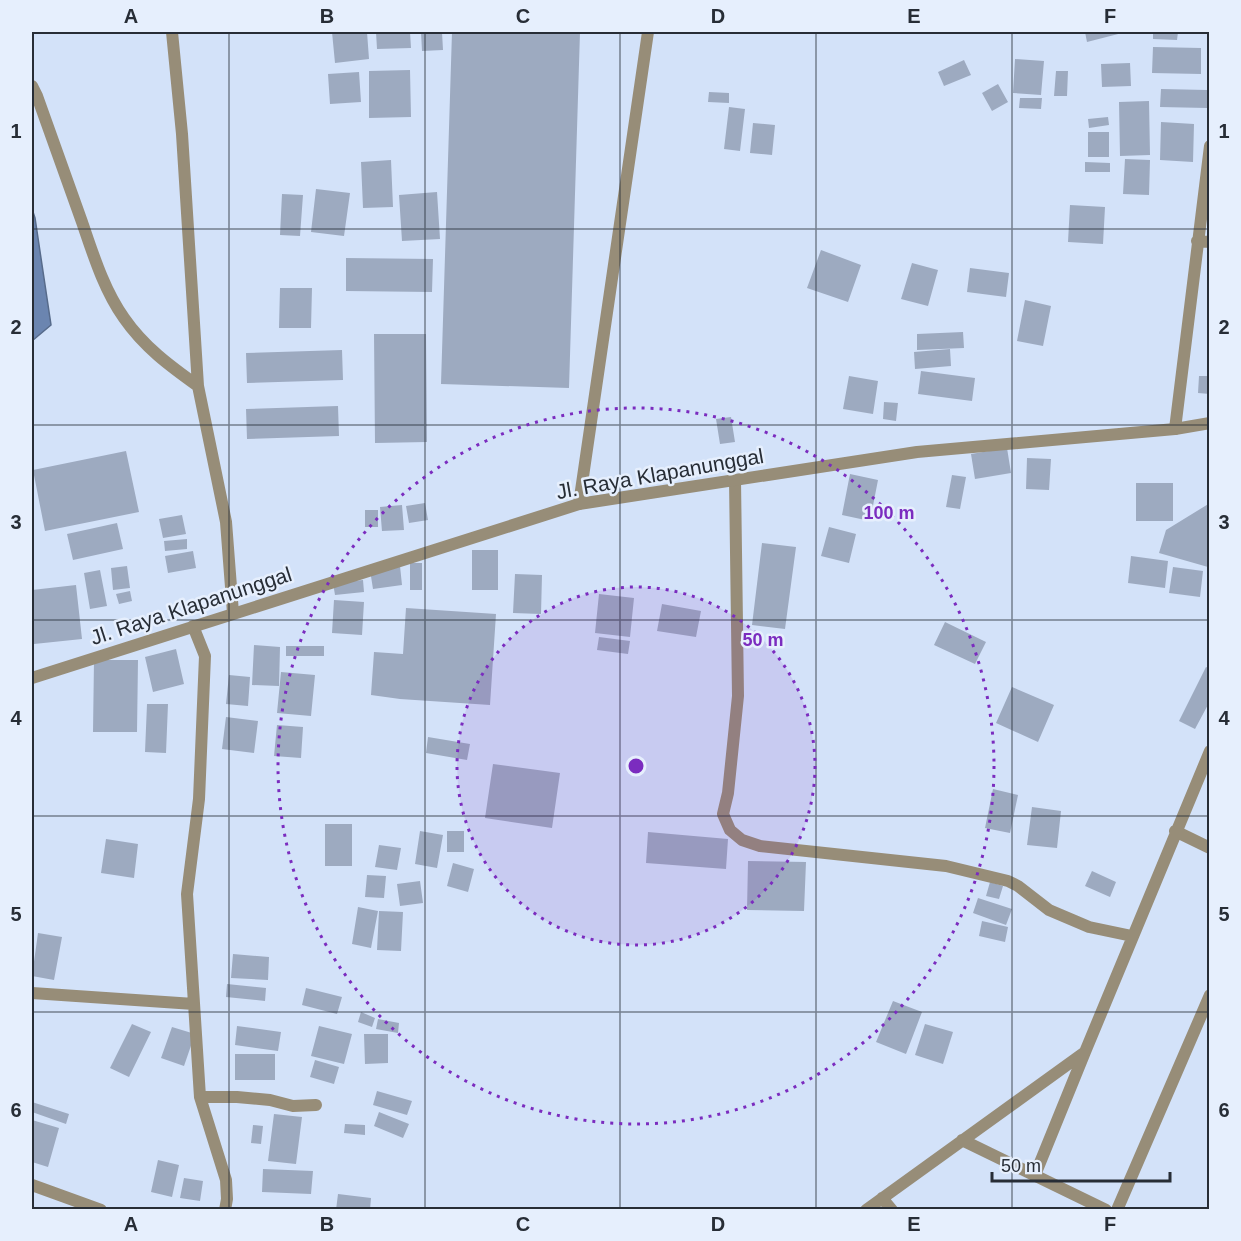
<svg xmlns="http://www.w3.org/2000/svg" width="1241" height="1241" viewBox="0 0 1241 1241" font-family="Arial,sans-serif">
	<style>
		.water { fill: #6b85b0; stroke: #576b8b; stroke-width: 1.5 }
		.building { fill: #9daac0 }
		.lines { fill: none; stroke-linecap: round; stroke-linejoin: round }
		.service { stroke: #978d78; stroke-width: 12 }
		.minor { stroke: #978d78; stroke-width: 12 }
		.tertiary { stroke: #978d78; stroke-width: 12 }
		.grid { fill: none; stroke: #272d36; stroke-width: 1.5; stroke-opacity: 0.55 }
		.ring { fill: none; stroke: #7b2cbf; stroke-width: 3; stroke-dasharray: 3 6 }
		.labels { text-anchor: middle; stroke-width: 5; stroke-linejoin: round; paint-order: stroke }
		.street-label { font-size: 21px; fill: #272d36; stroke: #e6effd }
		.centre { fill: #7b2cbf; stroke: #e6effd; stroke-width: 3 }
		.ring-label { font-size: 18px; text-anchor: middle; font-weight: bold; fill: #7b2cbf; stroke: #e6effd; stroke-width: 5; stroke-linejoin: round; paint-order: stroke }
		.neatline { fill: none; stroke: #272d36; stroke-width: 2 }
		.grid-label { font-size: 20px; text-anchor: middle; font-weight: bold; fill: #272d36 }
	</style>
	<rect width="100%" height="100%" fill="#d3e2f9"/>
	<path class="water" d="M 32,209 L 35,218 L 51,325 L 32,341 Z"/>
	<path class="building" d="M 332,32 L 367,32 L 369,59 L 335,63 Z
		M 376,32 L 410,32 L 411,48 L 377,49 Z
		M 421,32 L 442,32 L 443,50 L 422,51 Z
		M 452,32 L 580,32 L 569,388 L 441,384 Z
		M 1085,32 L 1126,32 L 1087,42 Z
		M 1153,32 L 1178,32 L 1177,40 L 1153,39 Z
		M 1153,47 L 1201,48 L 1201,74 L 1152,73 Z
		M 1015,59 L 1044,61 L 1041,95 L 1013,93 Z
		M 964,60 L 971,75 L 944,86 L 938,72 Z
		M 1130,63 L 1131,86 L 1102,87 L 1101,64 Z
		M 410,70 L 411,117 L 369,118 L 369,71 Z
		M 1056,71 L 1068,71 L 1067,96 L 1054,96 Z
		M 359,72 L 361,102 L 330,104 L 328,74 Z
		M 998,84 L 1008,102 L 992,111 L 982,93 Z
		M 1161,89 L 1207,90 L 1207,108 L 1160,107 Z
		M 709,92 L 729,93 L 729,103 L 708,102 Z
		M 1020,98 L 1042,98 L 1041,109 L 1019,108 Z
		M 1149,101 L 1150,155 L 1120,156 L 1119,102 Z
		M 729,107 L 745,109 L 740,151 L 724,149 Z
		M 1108,117 L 1109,125 L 1089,128 L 1088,119 Z
		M 1161,122 L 1194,124 L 1193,162 L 1160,160 Z
		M 753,123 L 775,125 L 772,155 L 750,153 Z
		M 1088,132 L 1109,132 L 1109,157 L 1088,157 Z
		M 1125,159 L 1150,160 L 1149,195 L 1123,194 Z
		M 391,160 L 393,207 L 363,208 L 361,162 Z
		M 1085,162 L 1110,163 L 1110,172 L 1085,172 Z
		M 316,189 L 350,193 L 344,236 L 311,232 Z
		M 437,192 L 440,239 L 402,241 L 399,195 Z
		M 282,194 L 303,195 L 300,236 L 280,235 Z
		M 1070,205 L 1105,207 L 1103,244 L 1068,242 Z
		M 821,250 L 861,265 L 848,302 L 807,288 Z
		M 346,258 L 433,259 L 432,292 L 346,291 Z
		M 912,263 L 938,270 L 928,306 L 901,299 Z
		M 970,268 L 1009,273 L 1006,297 L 967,292 Z
		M 280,288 L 312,288 L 311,328 L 279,328 Z
		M 1025,300 L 1051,306 L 1043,346 L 1017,341 Z
		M 963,332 L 964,348 L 917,350 L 917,334 Z
		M 374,334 L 426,334 L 427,442 L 375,443 Z
		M 950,349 L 951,366 L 915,369 L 914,352 Z
		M 342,350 L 343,380 L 247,383 L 246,353 Z
		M 921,371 L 975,378 L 972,401 L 918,394 Z
		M 849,376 L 878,381 L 873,414 L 843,409 Z
		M 1199,376 L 1210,376 L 1210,394 L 1198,393 Z
		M 884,402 L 898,403 L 896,421 L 883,419 Z
		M 338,406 L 339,436 L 247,439 L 246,409 Z
		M 731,417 L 735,442 L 720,444 L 716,419 Z
		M 1007,448 L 1011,473 L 975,479 L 971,454 Z
		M 126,451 L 139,512 L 45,531 L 33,470 Z
		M 1027,458 L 1051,459 L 1049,490 L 1026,489 Z
		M 850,474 L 878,480 L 870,521 L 842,515 Z
		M 952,475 L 966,477 L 960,509 L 946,507 Z
		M 1136,483 L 1173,483 L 1173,521 L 1136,521 Z
		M 425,503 L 428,520 L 409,523 L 406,506 Z
		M 1210,503 L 1208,567 L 1159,553 L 1166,530 Z
		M 402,505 L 404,530 L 382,531 L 380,507 Z
		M 365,510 L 378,510 L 378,527 L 365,527 Z
		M 182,515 L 186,534 L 163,538 L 159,519 Z
		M 117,523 L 123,549 L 73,560 L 67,534 Z
		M 829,527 L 856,534 L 849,563 L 821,556 Z
		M 187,539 L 187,549 L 165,551 L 164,541 Z
		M 762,543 L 796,547 L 785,629 L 752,625 Z
		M 472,550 L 498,550 L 498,590 L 472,590 Z
		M 193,551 L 196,568 L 168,573 L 165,556 Z
		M 1131,556 L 1168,561 L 1165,588 L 1128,583 Z
		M 410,563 L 422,563 L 422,590 L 410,590 Z
		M 127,566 L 130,588 L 113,590 L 111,568 Z
		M 400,566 L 402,585 L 373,589 L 370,570 Z
		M 1173,567 L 1203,571 L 1200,597 L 1169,593 Z
		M 100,570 L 107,606 L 90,609 L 84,573 Z
		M 515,574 L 542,575 L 541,614 L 513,613 Z
		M 363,580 L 364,592 L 335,595 L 333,583 Z
		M 76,585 L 82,639 L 34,644 L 32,590 Z
		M 130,591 L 132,601 L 119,604 L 116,594 Z
		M 599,594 L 634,598 L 630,637 L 595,633 Z
		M 334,600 L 364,602 L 362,635 L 332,633 Z
		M 662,604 L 701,611 L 696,637 L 657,631 Z
		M 406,608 L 496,614 L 490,705 L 400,699 L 371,695 L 374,652 L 403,654 Z
		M 945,622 L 986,642 L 975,664 L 934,645 Z
		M 599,637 L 630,641 L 628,654 L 597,650 Z
		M 254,645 L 280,647 L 279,686 L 252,685 Z
		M 286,646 L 324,646 L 324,656 L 286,656 Z
		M 176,649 L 184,684 L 153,692 L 145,657 Z
		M 94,660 L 138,660 L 137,732 L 93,732 Z
		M 1206,667 L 1210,669 L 1210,701 L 1195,729 L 1179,721 Z
		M 281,672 L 315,675 L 311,716 L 277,713 Z
		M 229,675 L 250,677 L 248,706 L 226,704 Z
		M 1012,687 L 1054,705 L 1038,742 L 996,723 Z
		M 147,704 L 168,704 L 166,753 L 145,752 Z
		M 226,717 L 258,721 L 254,753 L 222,749 Z
		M 277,725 L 303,727 L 301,758 L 274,756 Z
		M 428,737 L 470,744 L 467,760 L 426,753 Z
		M 493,764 L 560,773 L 552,828 L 485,818 Z
		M 993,789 L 1018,795 L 1010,833 L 985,828 Z
		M 1032,807 L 1061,811 L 1057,848 L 1027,845 Z
		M 325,824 L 352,824 L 352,866 L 325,866 Z
		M 420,831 L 443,835 L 437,868 L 415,864 Z
		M 447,831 L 464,831 L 464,852 L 447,852 Z
		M 648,832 L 728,839 L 726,869 L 646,863 Z
		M 106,839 L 138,844 L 134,878 L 101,873 Z
		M 379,845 L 401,848 L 397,870 L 375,867 Z
		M 748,861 L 806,862 L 804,911 L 747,910 Z
		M 453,863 L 474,869 L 468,892 L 447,886 Z
		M 1092,871 L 1116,882 L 1110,897 L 1085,886 Z
		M 367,875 L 386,876 L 384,898 L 365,897 Z
		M 420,881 L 423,903 L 400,906 L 397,884 Z
		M 990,882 L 1003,886 L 999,899 L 986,896 Z
		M 978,898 L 1012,909 L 1006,925 L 973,913 Z
		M 358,907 L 378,911 L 371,948 L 352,944 Z
		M 379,911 L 403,912 L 401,951 L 377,950 Z
		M 982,921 L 1008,927 L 1005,942 L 979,936 Z
		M 38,933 L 62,937 L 54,980 L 32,976 Z
		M 233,954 L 269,957 L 268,980 L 231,978 Z
		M 227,984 L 266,988 L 265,1001 L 226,997 Z
		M 306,988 L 342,997 L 337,1014 L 302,1005 Z
		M 893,1001 L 922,1012 L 906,1054 L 876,1042 Z
		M 361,1012 L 375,1018 L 372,1027 L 358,1022 Z
		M 378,1019 L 399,1023 L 398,1033 L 376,1029 Z
		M 132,1024 L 151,1032 L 129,1077 L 110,1068 Z
		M 925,1024 L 953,1032 L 943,1064 L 915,1055 Z
		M 237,1026 L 281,1032 L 278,1051 L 235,1045 Z
		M 319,1026 L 352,1034 L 344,1064 L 311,1056 Z
		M 172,1027 L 195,1034 L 184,1066 L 161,1058 Z
		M 364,1034 L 388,1034 L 388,1063 L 365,1064 Z
		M 235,1054 L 275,1054 L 275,1080 L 235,1080 Z
		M 315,1060 L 339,1067 L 334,1084 L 310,1077 Z
		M 377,1091 L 412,1101 L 407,1115 L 373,1105 Z
		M 32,1102 L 69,1114 L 66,1124 L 32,1112 Z
		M 379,1112 L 409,1124 L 403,1138 L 374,1126 Z
		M 274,1114 L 302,1117 L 296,1164 L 268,1161 Z
		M 32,1120 L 59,1128 L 48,1167 L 32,1162 Z
		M 345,1124 L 365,1125 L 365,1135 L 344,1133 Z
		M 253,1125 L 263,1126 L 261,1144 L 251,1143 Z
		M 158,1160 L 179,1165 L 172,1197 L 151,1192 Z
		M 263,1169 L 313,1171 L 311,1194 L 262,1192 Z
		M 184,1178 L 203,1181 L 200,1201 L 180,1198 Z
		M 338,1194 L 371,1198 L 370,1210 L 336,1210 Z"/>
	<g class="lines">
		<path class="service" d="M 579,504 L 648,32"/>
		<path class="minor" d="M 172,32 L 182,134 L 198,386 L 226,522 L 233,613
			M 32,86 L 37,96 C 52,138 67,180 82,222 C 93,254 104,290 124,318 C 144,347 170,366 198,386
			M 1197,241 L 1210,242
			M 1175,429 L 1210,146
			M 735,480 L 738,696 L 728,793 L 723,814 L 730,830 L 742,840 L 760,846 L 946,866 L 1008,881 L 1018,886 L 1049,910 L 1089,927 L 1132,936
			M 193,626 L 205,656 L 199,799 L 187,894 L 200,1097 L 226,1180 L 227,1199 L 225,1210
			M 1175,831 L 1210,848
			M 32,993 L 194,1004
			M 200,1097 L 237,1097 L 270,1100 L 293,1106 L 316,1105
			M 962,1140 L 1106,1210
			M 1035,1175 L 1085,1052
			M 32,1185 L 101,1210
			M 882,1198 L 892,1210
			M 866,1210 L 1085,1052 L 1210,751
			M 1117,1210 L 1210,995"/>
		<path class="tertiary" d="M 32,678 L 579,504 L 917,452 L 1175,429 L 1210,423"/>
	</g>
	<path class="grid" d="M 229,32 L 229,1210M 425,32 L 425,1210M 620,32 L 620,1210M 816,32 L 816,1210M 1012,32 L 1012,1210M 32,229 L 1210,229M 32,425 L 1210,425M 32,620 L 1210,620M 32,816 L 1210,816M 32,1012 L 1210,1012"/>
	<circle cx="636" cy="766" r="179" fill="#7b2cbf" fill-opacity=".12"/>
	<g class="ring">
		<circle cx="636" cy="766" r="179"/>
		<circle cx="636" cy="766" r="358"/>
	</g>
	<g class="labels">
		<g class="street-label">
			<text transform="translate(660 474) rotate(-10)" y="7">Jl. Raya Klapanunggal</text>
			<text transform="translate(191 606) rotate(-18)" y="7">Jl. Raya Klapanunggal</text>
		</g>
	</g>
	<circle cx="636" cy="766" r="9" class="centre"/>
	<g class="ring-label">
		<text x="889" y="519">100 m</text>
		<text x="763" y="646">50 m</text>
	</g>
	<rect width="1241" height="1241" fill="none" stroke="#e6effd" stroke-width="66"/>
	<path d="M992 1172v9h178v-9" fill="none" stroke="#272d36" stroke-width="3"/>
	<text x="1001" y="1172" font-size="18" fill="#272d36" stroke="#e6effd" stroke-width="4.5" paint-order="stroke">50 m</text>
	<rect x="33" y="33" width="1175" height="1175" class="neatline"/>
	<g class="grid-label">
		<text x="131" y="23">A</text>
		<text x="327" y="23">B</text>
		<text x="523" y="23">C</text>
		<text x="718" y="23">D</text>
		<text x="914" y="23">E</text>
		<text x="1110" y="23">F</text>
		<text x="16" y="138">1</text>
		<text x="1224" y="138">1</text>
		<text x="16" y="334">2</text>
		<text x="1224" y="334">2</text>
		<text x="16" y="529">3</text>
		<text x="1224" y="529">3</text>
		<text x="16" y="725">4</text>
		<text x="1224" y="725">4</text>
		<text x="16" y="921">5</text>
		<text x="1224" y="921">5</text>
		<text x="16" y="1117">6</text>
		<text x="1224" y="1117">6</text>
		<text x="131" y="1231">A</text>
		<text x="327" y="1231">B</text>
		<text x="523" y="1231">C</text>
		<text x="718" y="1231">D</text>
		<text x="914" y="1231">E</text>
		<text x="1110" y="1231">F</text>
	</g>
</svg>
